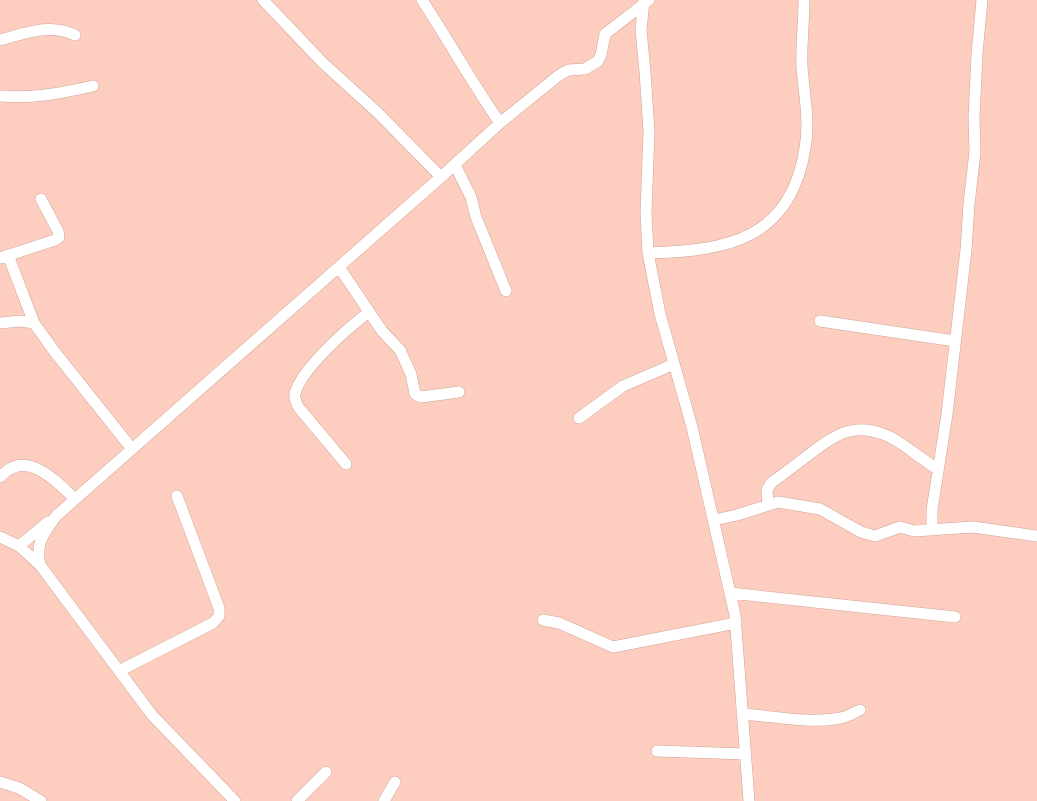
<svg xmlns="http://www.w3.org/2000/svg" width="1037" height="801" viewBox="0 0 1037 801" font-family="'Alegreya Sans',sans-serif">
	<style>
		.lines { fill: none; stroke-linecap: round; stroke-linejoin: round }
		.minor-casing { stroke: #d1a497; stroke-width: 12 }
		.minor { stroke: #fff; stroke-width: 11 }
	</style>
	<rect width="100%" height="100%" fill="#fdcec0"/>
	<g class="lines">
		<defs>
			<path id="minor" d="M 263,0 L 323,63 L 377,112 L 441,177
				M 422,0 C 449,41 472,83 500,123
				M 644,0 L 641,30 L 645,72 L 649,131 L 646,213 L 648,253 L 660,314 L 692,427 L 735,615 L 749,801
				M 0,40 C 26,33 50,23 75,35
				M 0,96 C 32,99 62,93 93,86
				M 455,165 L 471,197 L 476,217 L 506,291
				M 648,253 C 728,251 791,239 805,148 C 810,121 804,94 802,67 C 801,45 804,22 804,0
				M 8,255 L 34,323 L 54,351 L 132,449
				M 0,258 L 55,240 L 59,237 L 58,231 L 41,199
				M 339,267 L 382,331 L 400,350 L 411,374 L 415,394 L 421,397 L 459,392
				M 820,321 L 955,341
				M 0,323 L 20,321 L 34,323
				M 579,418 L 623,386 L 674,364
				M 346,464 L 299,408 C 296,403 294,399 295,393 C 303,367 348,328 369,312
				M 0,477 C 26,448 55,480 75,499
				M 768,504 L 767,490 L 771,483 C 785,473 798,463 811,453 C 838,432 858,421 892,438 C 908,447 922,460 938,469
				M 714,520 L 737,515 L 778,502 L 820,509 L 861,532 L 875,536 L 900,527 L 914,531 L 973,527 L 1037,536
				M 932,530 L 932,510 L 947,414 L 966,250 L 969,204 L 975,152 L 974,118 L 977,54 L 982,0
				M 0,537 L 19,546 L 40,565
				M 19,546 L 48,522
				M 730,593 L 955,617
				M 543,620 L 559,623 L 613,647 L 736,623
				M 119,671 L 213,623 L 219,616 L 219,608 L 177,496
				M 742,714 C 772,716 810,724 840,718 C 847,717 853,713 860,710
				M 657,751 L 745,754
				M 0,782 L 19,788 L 41,801
				M 235,801 L 152,715 L 40,565 C 35,543 44,534 56,516 L 441,177 L 500,123 L 558,76 L 568,70 L 585,69 L 598,61 L 601,55 L 605,34 L 649,0
				M 297,801 L 326,772
				M 384,801 L 395,782"/>
		</defs>
		<use href="#minor" class="minor-casing"/>
		<use href="#minor" class="minor"/>
	</g>
</svg>
